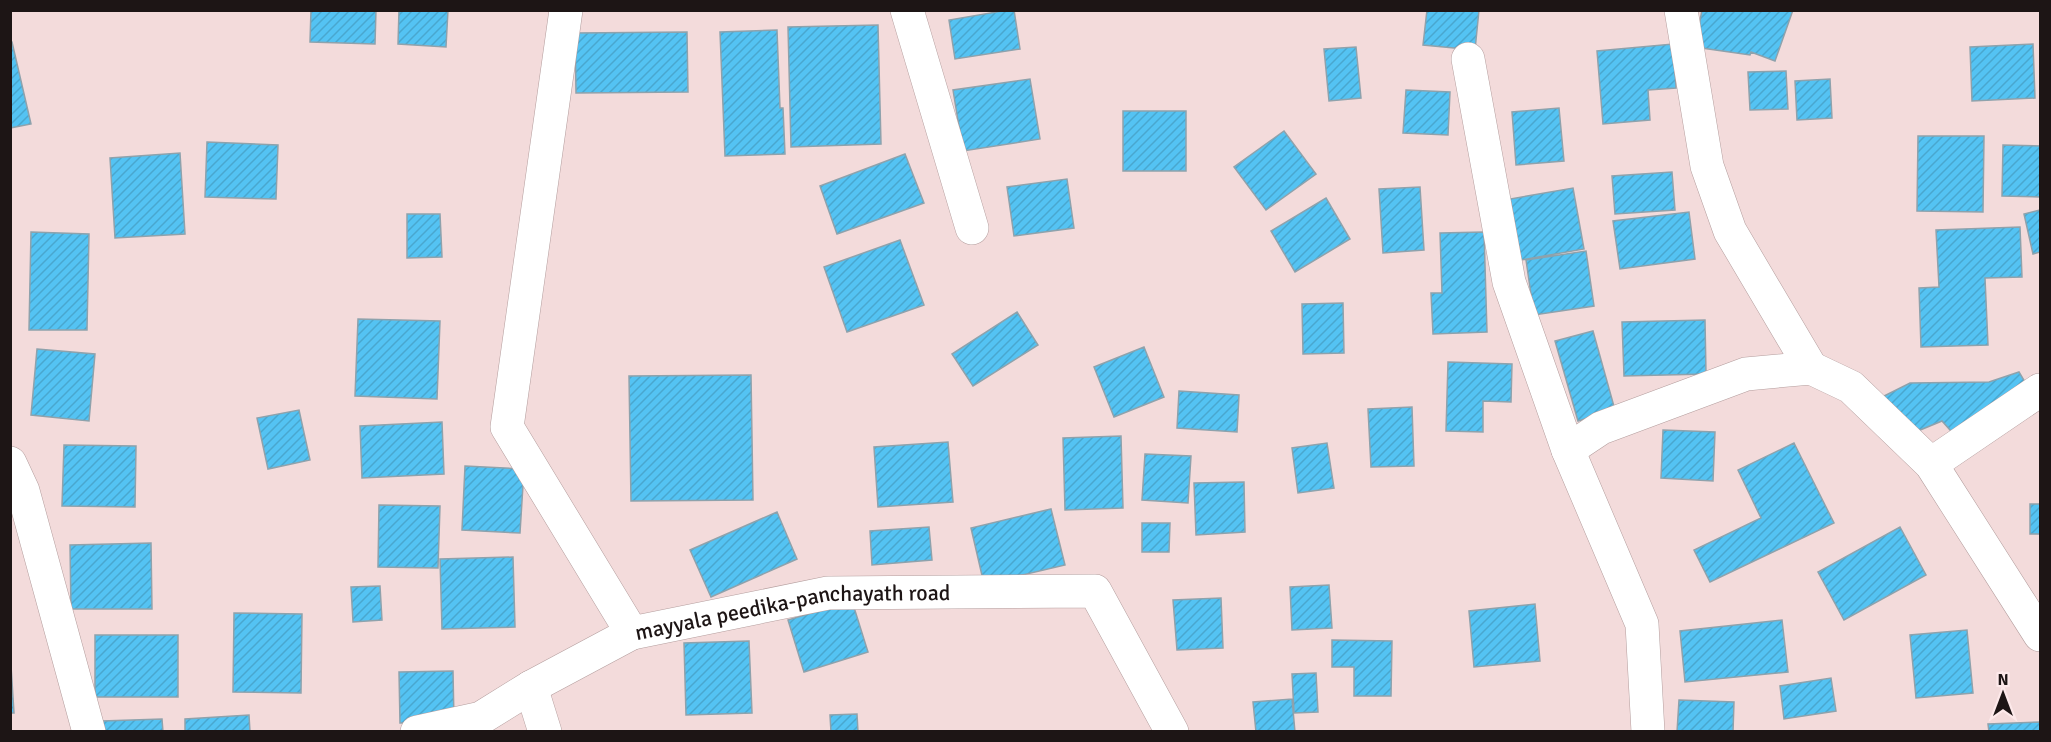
<svg xmlns="http://www.w3.org/2000/svg" width="2051" height="742" viewBox="0 0 2051 742" font-family="Signika,sans-serif">
	<style>
		.building { fill: url(#building-hatch); stroke: #8ea2ac; stroke-width: 1.5 }
		.lines { fill: none; stroke-linecap: round; stroke-linejoin: round }
		.minor-casing { stroke: #b49e9e; stroke-width: 34 }
		.minor { stroke: #fff; stroke-width: 33 }
		.labels { text-anchor: middle; stroke-width: 5; stroke-linejoin: round; paint-order: stroke }
		.street-label { font-size: 22px; fill: #1d1515; stroke: #fde9ea }
	</style>
	<defs>
		<pattern id="building-hatch" width="6" height="6" patternUnits="userSpaceOnUse" patternTransform="scale(1.5)"><rect width="6" height="6" fill="#54c3f3"/><path d="M-1 1l2-2M0 6l6-6M5 7l2-2" fill="none" stroke="#49a7cf"/></pattern>
	</defs>
	<rect width="100%" height="100%" fill="#f3dbdb"/>
	<path class="building" d="M 311,10 L 376,10 L 375,44 L 310,42 Z
		M 399,10 L 448,10 L 446,47 L 398,44 Z
		M 1008,10 L 1014,10 L 1020,49 L 955,59 L 949,20 Z
		M 1427,10 L 1479,10 L 1475,50 L 1423,45 Z
		M 1702,10 L 1793,10 L 1775,61 L 1751,52 L 1750,55 L 1695,47 Z
		M 878,25 L 881,144 L 791,147 L 788,27 Z
		M 777,30 L 780,108 L 783,108 L 785,154 L 725,156 L 720,32 Z
		M 687,32 L 688,92 L 576,93 L 575,33 Z
		M 10,42 L 12,42 L 31,124 L 10,128 Z
		M 1673,44 L 1676,88 L 1648,90 L 1650,120 L 1603,124 L 1597,51 Z
		M 2033,44 L 2035,98 L 1972,101 L 1970,47 Z
		M 1356,47 L 1361,98 L 1329,101 L 1324,49 Z
		M 1786,71 L 1788,109 L 1750,110 L 1748,72 Z
		M 1030,79 L 1040,139 L 963,151 L 953,90 Z
		M 1830,79 L 1832,118 L 1797,120 L 1795,81 Z
		M 1406,90 L 1450,92 L 1448,135 L 1403,133 Z
		M 1559,108 L 1564,161 L 1516,165 L 1512,112 Z
		M 1123,111 L 1186,111 L 1186,171 L 1123,171 Z
		M 1284,131 L 1316,174 L 1266,210 L 1234,167 Z
		M 1918,136 L 1984,136 L 1983,212 L 1917,211 Z
		M 207,142 L 278,145 L 276,199 L 205,197 Z
		M 2003,145 L 2040,146 L 2040,197 L 2002,196 Z
		M 180,153 L 185,234 L 115,238 L 110,158 Z
		M 905,154 L 924,203 L 837,234 L 820,186 Z
		M 1672,172 L 1675,210 L 1615,214 L 1612,176 Z
		M 1067,179 L 1074,228 L 1014,236 L 1007,187 Z
		M 1420,187 L 1424,250 L 1383,253 L 1379,189 Z
		M 1573,188 L 1584,249 L 1521,260 L 1510,199 Z
		M 1326,198 L 1350,239 L 1295,272 L 1271,231 Z
		M 2040,210 L 2040,252 L 2033,254 L 2024,214 Z
		M 1689,212 L 1695,259 L 1620,269 L 1613,221 Z
		M 407,214 L 440,214 L 442,257 L 407,258 Z
		M 2020,227 L 2022,277 L 1985,278 L 1988,345 L 1921,347 L 1919,288 L 1939,287 L 1936,230 Z
		M 31,232 L 89,234 L 87,330 L 29,330 Z
		M 1484,232 L 1487,332 L 1433,334 L 1431,293 L 1442,293 L 1440,233 Z
		M 900,240 L 924,305 L 847,332 L 824,267 Z
		M 1586,251 L 1594,306 L 1534,315 L 1526,260 Z
		M 1343,303 L 1344,353 L 1303,354 L 1302,304 Z
		M 1017,312 L 1038,345 L 973,386 L 952,354 Z
		M 358,319 L 440,321 L 437,399 L 355,396 Z
		M 1705,320 L 1706,374 L 1624,376 L 1622,322 Z
		M 1593,331 L 1615,410 L 1578,421 L 1555,341 Z
		M 1144,347 L 1164,397 L 1114,417 L 1094,367 Z
		M 37,349 L 95,354 L 89,421 L 31,415 Z
		M 1448,362 L 1512,364 L 1511,402 L 1483,401 L 1483,432 L 1446,431 Z
		M 2019,372 L 2028,387 L 1958,439 L 1942,421 L 1908,435 L 1878,399 L 1910,383 L 1989,382 Z
		M 751,375 L 753,500 L 631,501 L 629,376 Z
		M 1179,391 L 1239,395 L 1237,432 L 1177,428 Z
		M 1412,407 L 1414,466 L 1371,467 L 1368,409 Z
		M 299,410 L 310,460 L 268,469 L 257,418 Z
		M 442,422 L 444,474 L 362,478 L 360,426 Z
		M 1663,430 L 1715,432 L 1713,481 L 1661,478 Z
		M 1121,436 L 1123,508 L 1065,510 L 1063,438 Z
		M 948,442 L 953,502 L 878,507 L 874,447 Z
		M 1327,443 L 1334,488 L 1298,493 L 1292,448 Z
		M 1794,443 L 1834,523 L 1710,582 L 1694,550 L 1761,518 L 1738,470 Z
		M 64,445 L 136,446 L 135,507 L 62,506 Z
		M 1145,454 L 1191,456 L 1188,503 L 1142,500 Z
		M 465,466 L 524,469 L 520,533 L 462,530 Z
		M 1244,482 L 1245,532 L 1196,535 L 1194,483 Z
		M 2030,504 L 2040,504 L 2040,534 L 2030,534 Z
		M 379,505 L 440,506 L 438,568 L 378,567 Z
		M 1051,509 L 1065,565 L 984,584 L 971,528 Z
		M 777,512 L 797,559 L 711,597 L 690,550 Z
		M 1142,523 L 1170,523 L 1169,552 L 1142,552 Z
		M 929,527 L 932,560 L 872,565 L 870,531 Z
		M 1900,527 L 1926,575 L 1844,620 L 1818,572 Z
		M 151,543 L 152,609 L 71,609 L 70,545 Z
		M 513,557 L 515,627 L 442,629 L 440,559 Z
		M 1329,585 L 1332,628 L 1292,630 L 1290,587 Z
		M 380,586 L 382,620 L 353,622 L 351,587 Z
		M 1221,598 L 1223,648 L 1177,650 L 1173,600 Z
		M 852,601 L 868,652 L 804,672 L 788,620 Z
		M 1535,604 L 1540,661 L 1474,667 L 1469,611 Z
		M 234,613 L 302,614 L 301,693 L 233,692 Z
		M 1782,620 L 1788,672 L 1685,682 L 1680,631 Z
		M 1967,630 L 1973,693 L 1916,698 L 1910,635 Z
		M 95,635 L 178,635 L 178,697 L 95,697 Z
		M 1332,640 L 1392,641 L 1391,696 L 1354,696 L 1354,667 L 1332,667 Z
		M 749,641 L 752,713 L 686,715 L 684,643 Z
		M 10,650 L 14,713 L 10,713 Z
		M 453,671 L 454,722 L 400,723 L 399,672 Z
		M 1316,673 L 1318,712 L 1294,713 L 1292,674 Z
		M 1831,678 L 1836,711 L 1784,719 L 1780,686 Z
		M 1292,699 L 1295,732 L 1256,732 L 1253,702 Z
		M 1679,700 L 1734,702 L 1733,732 L 1677,732 Z
		M 857,714 L 858,732 L 831,732 L 830,715 Z
		M 249,715 L 250,732 L 185,732 L 185,719 Z
		M 162,719 L 163,732 L 102,732 L 102,721 Z
		M 2040,722 L 2040,732 L 1989,732 L 1988,724 Z"/>
	<g class="lines">
		<defs>
			<g id="minor">
				<path id="s1" d="M 566,10 L 507,427 L 632,633 L 828,593 L 1095,591 L 1172,732"/>
				<path d="M 907,10 L 972,228"/>
				<path d="M 1681,10 L 1707,166 L 1730,231 L 1811,368"/>
				<path d="M 1468,59 L 1509,282 L 1568,450 L 1642,624 L 1648,732"/>
				<path d="M 1568,450 L 1601,428 L 1746,374 L 1811,368 L 1851,387 L 1931,464 L 2040,635"/>
				<path d="M 10,463 L 23,491 L 89,732"/>
				<path d="M 1931,464 L 2040,390"/>
				<path d="M 531,687 L 545,732"/>
				<path d="M 417,732 L 481,718 L 531,687 L 632,633"/>
			</g>
		</defs>
		<use href="#minor" class="minor-casing"/>
		<use href="#minor" class="minor"/>
	</g>
	<g class="labels">
		<g class="street-label">
			<text dy="8" stroke="none"><textPath href="#s1" startOffset="825">mayyala peedika-panchayath road</textPath></text>
		</g>
	</g>
	<rect width="2051" height="742" fill="none" stroke="#1d1515" stroke-width="24"/>
	<g transform="translate(2003 694)" stroke="#fde9ea" stroke-width="4.5" paint-order="stroke">
	<path d="M0-4.5L10 22L0 15L-10 22Z" fill="#1d1515"/>
	<text y="-9" font-size="16" font-weight="bold" text-anchor="middle" fill="#1d1515">N</text>
	</g>
</svg>
